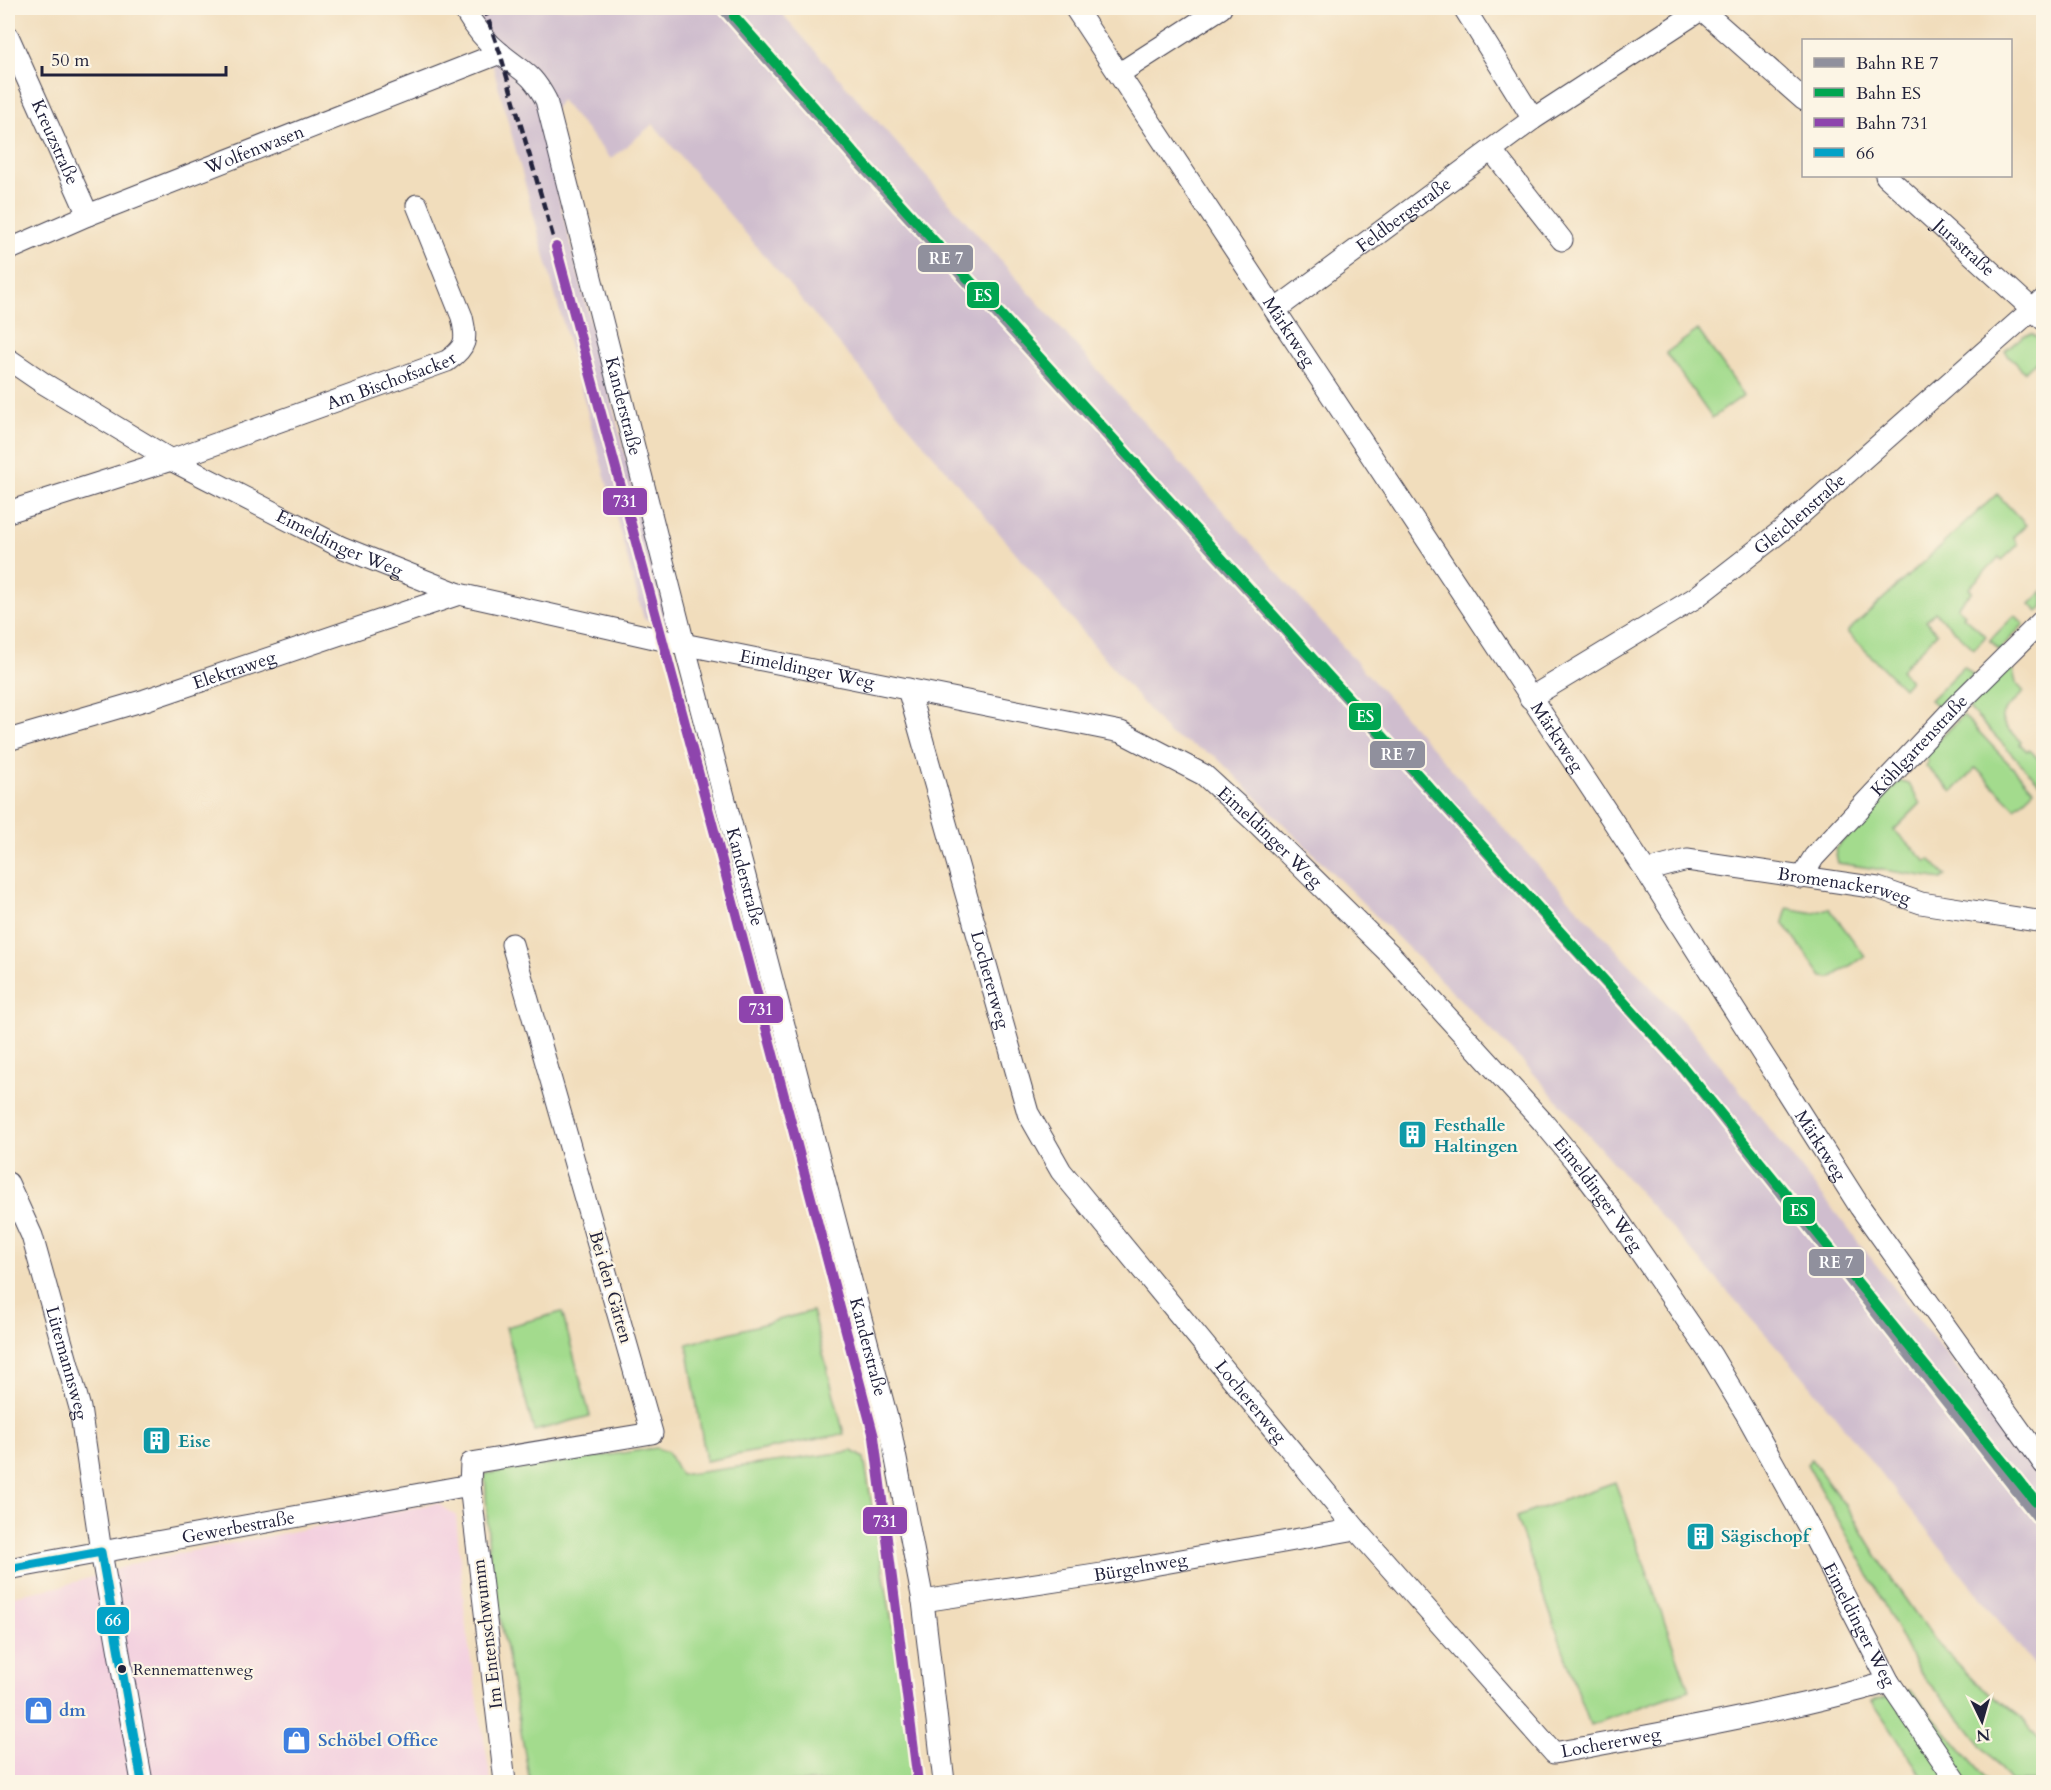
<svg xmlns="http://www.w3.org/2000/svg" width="2051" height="1790" viewBox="0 0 2051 1790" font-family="Cardo,serif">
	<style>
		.built { fill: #f3cfdf }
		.industrial { fill: #cfbdce }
		.green { fill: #a3db8d; stroke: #627e64; stroke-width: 1.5 }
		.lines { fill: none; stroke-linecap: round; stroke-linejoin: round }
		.minor-casing { stroke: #413e4e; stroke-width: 23 }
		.minor { stroke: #fff; stroke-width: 21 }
		.rail { stroke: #22223b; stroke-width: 4.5; stroke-dasharray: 9 4.5; stroke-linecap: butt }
		.bus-1-casing { stroke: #fcf5e5; stroke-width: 14 }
		.bus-1 { stroke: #02a2c7; stroke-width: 9 }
		.rail-1-casing { stroke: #fcf5e5; stroke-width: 15 }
		.rail-2-casing { stroke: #fcf5e5; stroke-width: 15 }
		.rail-3-casing { stroke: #fcf5e5; stroke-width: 15 }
		.rail-1 { stroke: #90909d; stroke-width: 10 }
		.rail-2 { stroke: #00a651; stroke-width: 10 }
		.rail-3 { stroke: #8e44ad; stroke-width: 10 }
		.bus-dot { fill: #22223b; stroke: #fcf5e5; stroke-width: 2 }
		.labels { text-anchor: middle; stroke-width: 4.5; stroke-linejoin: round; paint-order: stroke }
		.bus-label { font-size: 16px; fill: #22223b; stroke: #fcf5e5; text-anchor: start }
		.street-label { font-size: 18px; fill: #22223b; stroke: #fcf5e5 }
		.culture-label { font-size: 18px; font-weight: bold; fill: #0d838f; stroke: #fcf5e5; text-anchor: start }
		.shop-label { font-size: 18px; font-weight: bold; fill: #366cbe; stroke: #fcf5e5; text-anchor: start }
		.line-badge { stroke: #fcf5e5; stroke-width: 2 }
		.badge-label { font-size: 16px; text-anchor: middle; font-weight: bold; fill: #fff }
	</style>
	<rect width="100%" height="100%" fill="#fcf5e5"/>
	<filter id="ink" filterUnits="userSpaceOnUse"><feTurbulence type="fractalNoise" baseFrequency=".0167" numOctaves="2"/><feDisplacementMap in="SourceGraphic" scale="12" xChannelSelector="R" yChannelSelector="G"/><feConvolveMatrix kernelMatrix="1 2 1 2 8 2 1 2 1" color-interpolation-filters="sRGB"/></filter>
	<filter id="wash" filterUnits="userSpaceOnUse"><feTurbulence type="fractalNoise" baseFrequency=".008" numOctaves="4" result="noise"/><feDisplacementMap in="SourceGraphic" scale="24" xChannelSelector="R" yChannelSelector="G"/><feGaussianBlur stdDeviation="1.35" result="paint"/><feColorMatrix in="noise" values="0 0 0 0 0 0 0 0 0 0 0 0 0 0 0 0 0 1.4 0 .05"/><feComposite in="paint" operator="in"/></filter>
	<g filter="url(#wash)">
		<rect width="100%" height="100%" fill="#f1ddbc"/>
		<path class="built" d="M 437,1503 L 456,1515 L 466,1628 L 491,1782 L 8,1782 L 8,1597 L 62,1586 L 146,1560 Z"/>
		<path class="industrial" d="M 477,8 L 777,8 L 1508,833 L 1702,1042 L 2043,1478 L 2043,1676 L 1802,1375 L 1526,1065 L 1215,756 L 1169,734 L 653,124 L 611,159 L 561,100 L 541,129 L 669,625 L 644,619 Z"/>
		<path class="green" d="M 1698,330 L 1744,395 L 1712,418 L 1666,353 Z
			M 2032,334 L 2043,342 L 2043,372 L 2035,362 L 2024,372 L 2005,351 L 2023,336 Z
			M 1997,494 L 2026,525 L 2013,537 L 2018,545 L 2002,560 L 1999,557 L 1969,588 L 1972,591 L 1957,607 L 1965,614 L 1963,616 L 1986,636 L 1974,649 L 1935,612 L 1926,621 L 1937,633 L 1901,670 L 1910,680 L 1903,688 L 1847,632 Z
			M 2043,591 L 2043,606 L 2038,612 L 2030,604 Z
			M 2015,615 L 2024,624 L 1999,650 L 1990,640 Z
			M 1964,666 L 1973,675 L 1940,708 L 1930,700 Z
			M 2009,668 L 2013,671 L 2016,683 L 2024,692 C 1997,718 1993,715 2021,742 L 2020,744 L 2027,751 L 2029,749 L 2043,764 L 2043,787 L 1969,708 Z
			M 1963,715 L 2034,790 L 2015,808 L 1976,768 L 1952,792 L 1926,766 L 1928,762 L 1925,755 Z
			M 1899,781 L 1909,784 L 1920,804 L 1894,830 L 1927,862 L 1930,859 L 1946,876 L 1942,879 L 1838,863 L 1835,849 Z
			M 1787,908 L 1814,913 L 1829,908 L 1865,956 L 1831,978 L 1822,977 L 1783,922 Z
			M 812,1311 L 844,1434 L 706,1461 L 687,1344 Z
			M 562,1312 L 590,1416 L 534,1431 L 506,1327 Z
			M 656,1448 L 668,1452 L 680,1475 L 853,1451 L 864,1458 L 902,1682 L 914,1782 L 530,1782 L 489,1555 L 485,1474 Z
			M 1811,1459 L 1853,1516 L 1892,1580 L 1934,1640 L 1974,1681 L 2022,1718 L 2043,1744 L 2043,1782 L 2011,1782 L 1963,1722 L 1919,1672 L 1861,1560 L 1807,1464 Z
			M 1615,1482 L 1689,1690 L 1590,1725 L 1516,1517 Z
			M 1910,1690 L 1913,1693 L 1989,1782 L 1926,1782 L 1872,1701 Z"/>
	</g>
	<g filter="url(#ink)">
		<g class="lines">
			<defs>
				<g id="minor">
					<path id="s1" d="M 463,8 C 473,25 485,41 501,54 C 524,73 531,72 546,100 L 684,644 L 891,1433 L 923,1601 L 944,1782"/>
					<path id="s2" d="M 1075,8 L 1646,871 L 1860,1207 L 2044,1464"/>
					<path d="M 1464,8 L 1533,119"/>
					<path d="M 1700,8 L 1804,100"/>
					<path id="s3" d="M 8,36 L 88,215"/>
					<path d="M 1120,73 L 1221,8"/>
					<path d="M 1492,151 L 1562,240"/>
					<path id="s4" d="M 1886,176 L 2044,320"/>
					<path id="s5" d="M 8,250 L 88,215 L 500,53"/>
					<path id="s6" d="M 1275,310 L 1533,119 L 1702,9"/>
					<path id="s7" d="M 8,359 L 43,383 L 171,460 L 341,547 L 459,594 L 663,640 L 1121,732 L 1204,775 L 1260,826 L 1391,955 L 1542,1121 L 1575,1161 L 1608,1205 L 1711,1355 L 1745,1412 L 1812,1533 L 1889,1682 L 1957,1782"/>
					<path id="s8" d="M 8,512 L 171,460 L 447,361 C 467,347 467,340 462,317 L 417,205"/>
					<path id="s9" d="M 908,689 L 1028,1113 L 1061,1171 L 1356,1529 L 1554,1753 C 1666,1732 1779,1713 1889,1682"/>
					<path id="s10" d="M 1530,698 L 1695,598 L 1785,528 L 2044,299"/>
					<path id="s11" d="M 8,740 L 145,700 L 459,594"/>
					<path id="s12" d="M 1646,871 L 1687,860 L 1878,888 L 1921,903 L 2044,922"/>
					<path id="s13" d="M 1801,878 L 1814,857 L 1958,704 L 2044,619"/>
					<path id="s14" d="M 8,1183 L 32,1236 L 80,1408 L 101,1552 L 142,1782"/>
					<path id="s15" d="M 8,1569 L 470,1485"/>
					<path id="s16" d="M 923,1601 L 1102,1574 L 1356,1529"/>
					<path d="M 505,1782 L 470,1485 L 471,1463 L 652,1433 L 512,944"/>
				</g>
			</defs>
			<use href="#minor" class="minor-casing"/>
			<use href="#minor" class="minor"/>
			<path class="rail" d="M 484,8 L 500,53 L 556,247"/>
			<defs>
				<path id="bus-1" d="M 8,1569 L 101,1552 L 142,1782"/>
			</defs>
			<use href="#bus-1" class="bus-1-casing"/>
			<use href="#bus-1" class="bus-1"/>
			<defs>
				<path id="rail-1" d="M 722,8 L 856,160 L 1681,1066 L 2044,1526"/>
				<path id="rail-2" d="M 734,16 L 858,157 L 1682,1066 L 2035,1501"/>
				<path id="rail-3" d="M 556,247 L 715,834 L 874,1437 L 918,1782"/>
			</defs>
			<use href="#rail-1" class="rail-1-casing"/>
			<use href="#rail-2" class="rail-2-casing"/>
			<use href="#rail-3" class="rail-3-casing"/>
			<use href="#rail-1" class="rail-1"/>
			<use href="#rail-2" class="rail-2"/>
			<use href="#rail-3" class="rail-3"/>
		</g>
	</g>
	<defs>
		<symbol id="building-square" viewBox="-11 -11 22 22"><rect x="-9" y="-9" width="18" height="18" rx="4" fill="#0f9aa8" stroke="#fcf5e5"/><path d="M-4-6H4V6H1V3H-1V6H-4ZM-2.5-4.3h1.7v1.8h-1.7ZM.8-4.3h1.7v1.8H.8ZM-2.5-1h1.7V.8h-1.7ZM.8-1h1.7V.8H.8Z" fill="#fff"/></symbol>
		<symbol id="shop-square" viewBox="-11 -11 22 22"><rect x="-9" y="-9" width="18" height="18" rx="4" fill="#3f7fe0" stroke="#fcf5e5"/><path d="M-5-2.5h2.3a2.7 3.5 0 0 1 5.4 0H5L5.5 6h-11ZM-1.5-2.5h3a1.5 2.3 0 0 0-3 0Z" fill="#fff"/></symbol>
	</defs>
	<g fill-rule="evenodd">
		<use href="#building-square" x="1396" y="1118" width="33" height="33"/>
		<use href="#building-square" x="140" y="1424" width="33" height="33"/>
		<use href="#building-square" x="1684" y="1520" width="33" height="33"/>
		<use href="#shop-square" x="22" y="1694" width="33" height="33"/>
		<use href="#shop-square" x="280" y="1724" width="33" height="33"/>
	</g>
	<circle class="bus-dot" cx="122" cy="1669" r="5"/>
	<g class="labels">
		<g class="bus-label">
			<text x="133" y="1675">Rennemattenweg</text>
		</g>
		<g class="street-label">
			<text dy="6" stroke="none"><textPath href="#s3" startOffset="116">Kreuzstraße</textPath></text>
			<text dy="6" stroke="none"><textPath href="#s5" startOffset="266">Wolfenwasen</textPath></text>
			<text dy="6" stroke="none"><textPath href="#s6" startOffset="160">Feldbergstraße</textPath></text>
			<text dy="6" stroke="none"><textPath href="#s4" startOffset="106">Jurastraße</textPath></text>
			<text dy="6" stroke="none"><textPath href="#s2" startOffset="388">Märktweg</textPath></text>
			<text dy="6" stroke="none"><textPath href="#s8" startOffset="405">Am Bischofsacker</textPath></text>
			<text dy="6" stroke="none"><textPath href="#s1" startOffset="441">Kanderstraße</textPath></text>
			<text dy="6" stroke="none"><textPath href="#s10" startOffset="327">Gleichenstraße</textPath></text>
			<text dy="6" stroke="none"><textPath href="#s7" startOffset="380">Eimeldinger Weg</textPath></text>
			<text dy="6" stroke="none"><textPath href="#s7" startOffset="866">Eimeldinger Weg</textPath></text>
			<text dy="6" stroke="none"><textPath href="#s11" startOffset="237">Elektraweg</textPath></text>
			<text dy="6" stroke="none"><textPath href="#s2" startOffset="874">Märktweg</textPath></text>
			<text dy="6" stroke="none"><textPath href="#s13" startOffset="178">Köhlgartenstraße</textPath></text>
			<text dy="6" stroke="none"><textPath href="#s7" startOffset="1370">Eimeldinger Weg</textPath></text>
			<text dy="6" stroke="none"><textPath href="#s1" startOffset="927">Kanderstraße</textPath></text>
			<text dy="6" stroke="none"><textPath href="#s12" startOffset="202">Bromenackerweg</textPath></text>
			<text dy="6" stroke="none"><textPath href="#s9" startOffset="302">Lochererweg</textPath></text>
			<text dy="6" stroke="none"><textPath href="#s2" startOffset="1360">Märktweg</textPath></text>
			<text dy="6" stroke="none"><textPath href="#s7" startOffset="1856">Eimeldinger Weg</textPath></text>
			<text transform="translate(611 1287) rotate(74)" y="6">Bei den Gärten</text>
			<text dy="6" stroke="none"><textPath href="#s1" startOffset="1413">Kanderstraße</textPath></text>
			<text dy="6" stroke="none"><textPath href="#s14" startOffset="190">Lütemannsweg</textPath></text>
			<text dy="6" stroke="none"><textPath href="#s9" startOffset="806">Lochererweg</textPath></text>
			<text dy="6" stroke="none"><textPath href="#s15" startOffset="234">Gewerbestraße</textPath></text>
			<text dy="6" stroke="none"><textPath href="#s16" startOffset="220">Bürgelnweg</textPath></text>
			<text dy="6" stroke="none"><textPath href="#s7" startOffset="2360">Eimeldinger Weg</textPath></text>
			<text transform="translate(487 1634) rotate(-97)" y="6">Im Entenschwumm</text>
			<text dy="6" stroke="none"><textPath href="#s9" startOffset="1328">Lochererweg</textPath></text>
		</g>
		<g class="culture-label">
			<text x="1434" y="1131">Festhalle<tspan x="1434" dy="21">Haltingen</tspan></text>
			<text x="178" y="1447">Eise</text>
			<text x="1721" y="1542">Sägischopf</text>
		</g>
		<g class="shop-label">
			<text x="59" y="1716">dm</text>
			<text x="318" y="1746">Schöbel Office</text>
		</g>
	</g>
	<g class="line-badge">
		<rect x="917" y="244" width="57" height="29" rx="6" fill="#90909d"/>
		<rect x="966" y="281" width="34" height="28" rx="6" fill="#00a651"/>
		<rect x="602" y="487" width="46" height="29" rx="6" fill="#8e44ad"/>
		<rect x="1348" y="702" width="34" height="29" rx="6" fill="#00a651"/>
		<rect x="1369" y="740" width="57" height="29" rx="6" fill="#90909d"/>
		<rect x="738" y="995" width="46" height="29" rx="6" fill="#8e44ad"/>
		<rect x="1782" y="1196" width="34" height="29" rx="6" fill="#00a651"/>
		<rect x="1808" y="1248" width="57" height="29" rx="6" fill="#90909d"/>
		<rect x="862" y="1506" width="46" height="29" rx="6" fill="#8e44ad"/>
		<rect x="96" y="1606" width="34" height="29" rx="6" fill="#02a2c7"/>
	</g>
	<g class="badge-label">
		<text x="946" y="264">RE 7</text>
		<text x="983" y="301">ES</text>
		<text x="625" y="507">731</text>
		<text x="1365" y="722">ES</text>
		<text x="1398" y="760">RE 7</text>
		<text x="761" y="1015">731</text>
		<text x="1799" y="1216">ES</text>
		<text x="1836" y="1268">RE 7</text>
		<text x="885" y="1527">731</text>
		<text x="113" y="1626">66</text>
	</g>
	<rect width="2051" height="1790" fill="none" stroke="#fcf5e5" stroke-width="30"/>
	<rect x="1802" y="39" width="210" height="138" fill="#fcf5e5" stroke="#a5a1a1" stroke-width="1.5"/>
	<rect x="1814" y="58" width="30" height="9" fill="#90909d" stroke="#a5a1a1" stroke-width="1.5"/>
	<text x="1856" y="69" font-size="18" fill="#22223b">Bahn RE 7</text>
	<rect x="1814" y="88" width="30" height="9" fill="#00a651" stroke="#a5a1a1" stroke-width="1.5"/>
	<text x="1856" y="99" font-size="18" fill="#22223b">Bahn ES</text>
	<rect x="1814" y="118" width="30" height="9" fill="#8e44ad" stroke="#a5a1a1" stroke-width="1.5"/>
	<text x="1856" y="129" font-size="18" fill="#22223b">Bahn 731</text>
	<rect x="1814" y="148" width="30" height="9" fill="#02a2c7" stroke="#a5a1a1" stroke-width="1.5"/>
	<text x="1856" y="159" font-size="18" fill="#22223b">66</text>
	<g transform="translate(1982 1721) rotate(175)" stroke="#fcf5e5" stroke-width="4.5" paint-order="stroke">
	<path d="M0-4.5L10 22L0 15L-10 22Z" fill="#22223b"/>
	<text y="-9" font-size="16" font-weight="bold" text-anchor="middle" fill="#22223b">N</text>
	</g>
	<path d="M42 66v9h184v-9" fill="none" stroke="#22223b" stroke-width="3"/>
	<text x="51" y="66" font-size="18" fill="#22223b" stroke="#fcf5e5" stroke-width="4.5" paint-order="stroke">50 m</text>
</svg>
